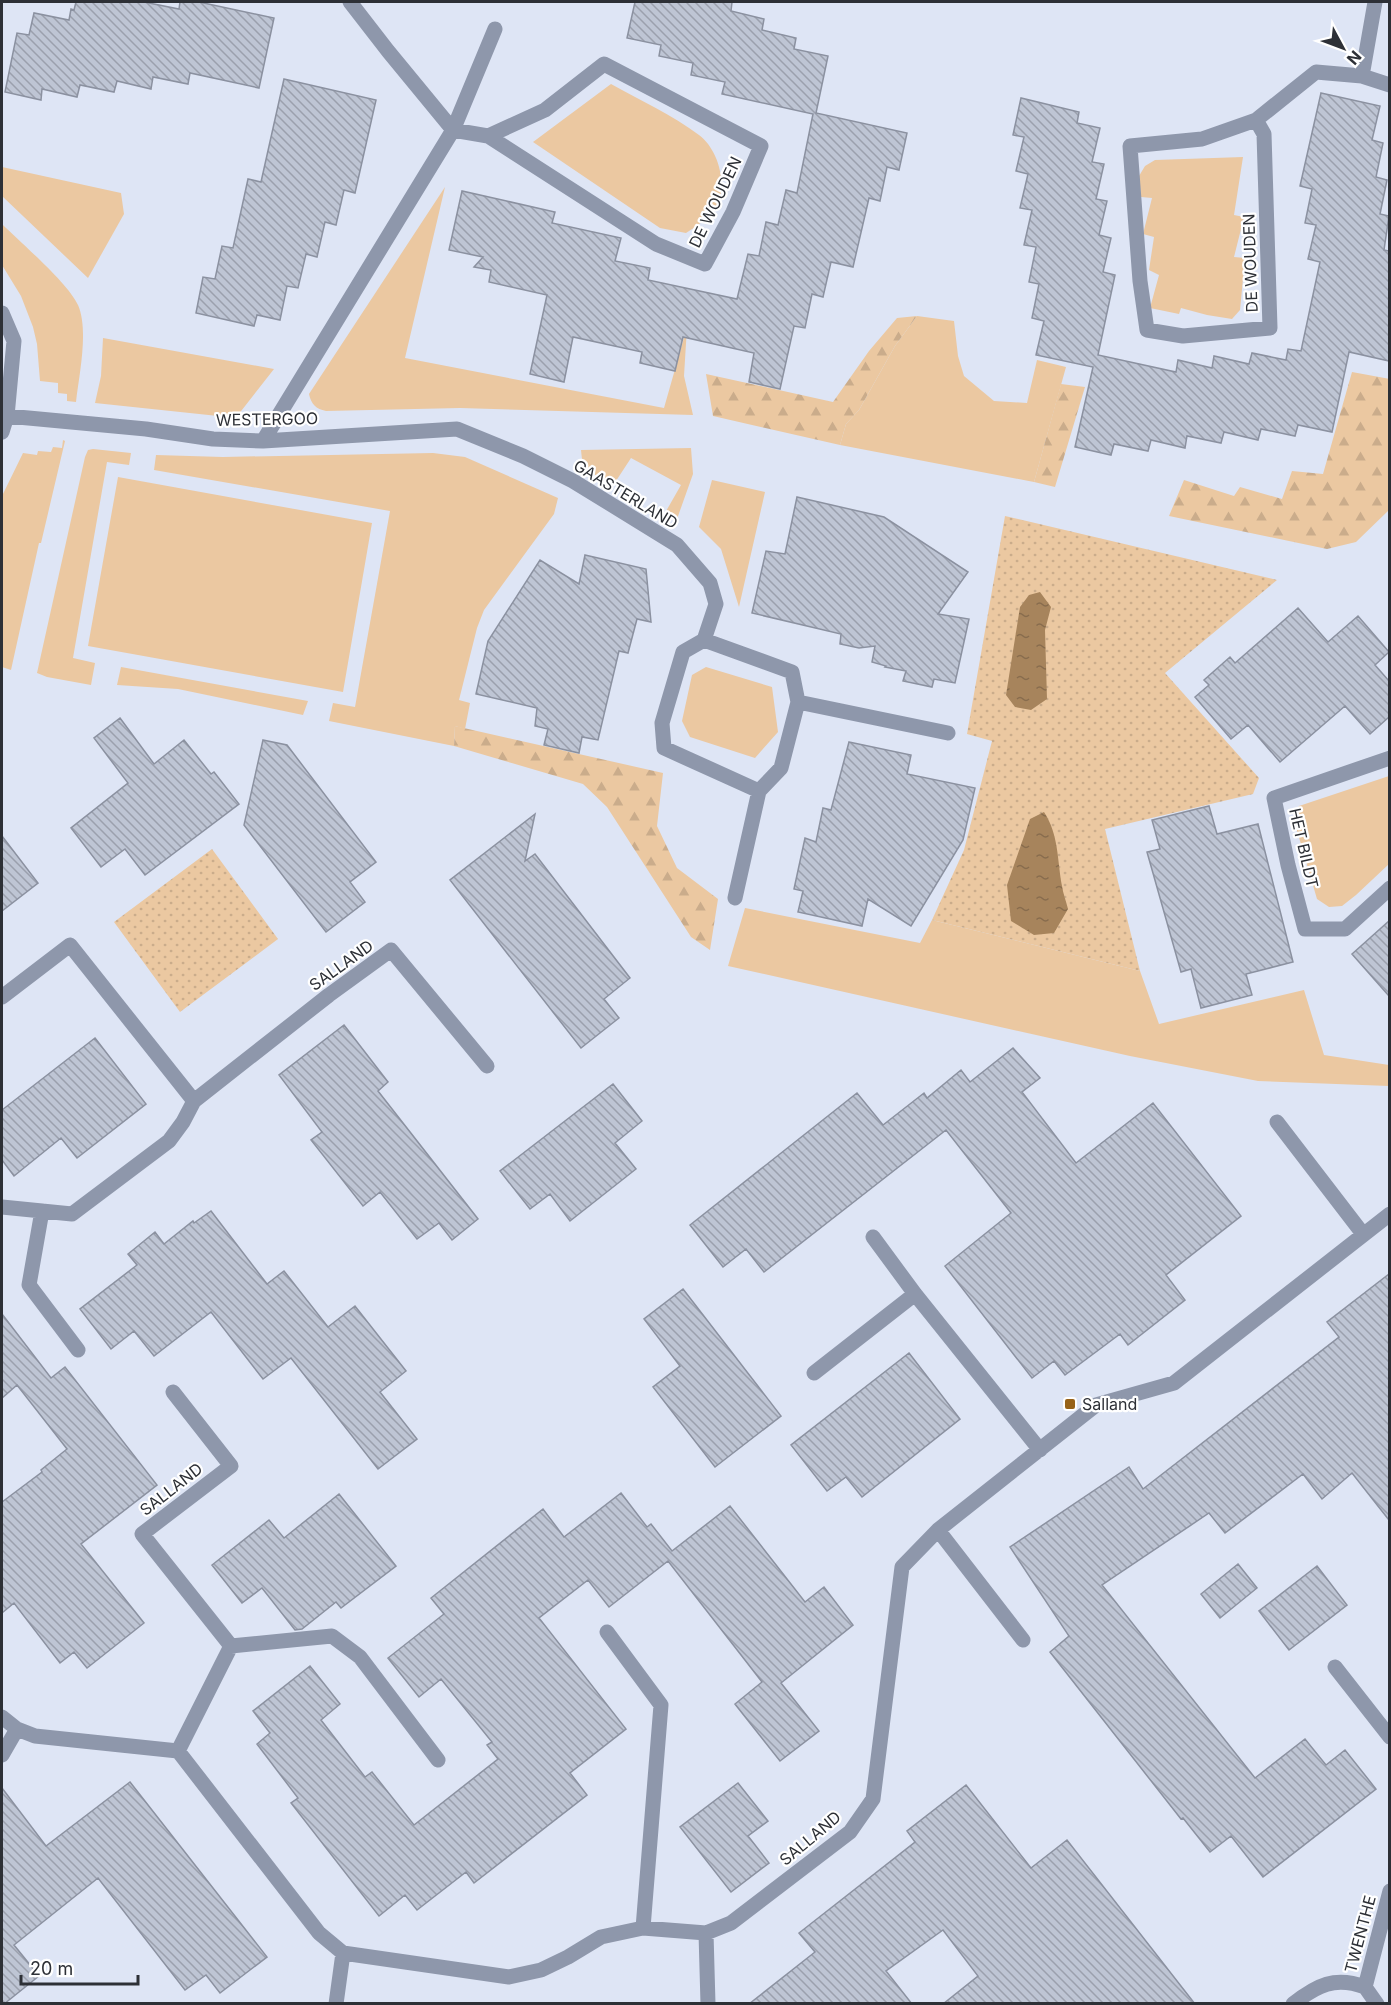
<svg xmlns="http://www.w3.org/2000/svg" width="1391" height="2005" viewBox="0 0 1391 2005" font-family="Inter,sans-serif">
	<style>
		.green { fill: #ebc8a1 }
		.forest { fill: url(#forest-firs) }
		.park { fill: url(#park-dots) }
		.water { fill: url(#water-ripples) }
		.building { fill: url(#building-back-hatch); stroke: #8b91a0; stroke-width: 1.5 }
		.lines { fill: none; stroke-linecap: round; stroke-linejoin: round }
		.minor { stroke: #8e97ab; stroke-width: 15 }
		.poi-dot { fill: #976218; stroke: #fff; stroke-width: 2 }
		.labels { text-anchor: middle; stroke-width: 4.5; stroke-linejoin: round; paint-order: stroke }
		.street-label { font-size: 16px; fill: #2d3036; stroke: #fff }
		.poi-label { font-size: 16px; fill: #2d3036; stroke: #fff; text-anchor: start }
	</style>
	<defs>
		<pattern id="forest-firs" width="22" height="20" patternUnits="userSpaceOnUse" patternTransform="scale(1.5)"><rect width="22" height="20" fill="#ebc8a1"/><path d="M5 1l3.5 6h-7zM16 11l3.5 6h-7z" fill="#caac8b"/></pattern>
		<pattern id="park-dots" width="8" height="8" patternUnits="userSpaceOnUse" patternTransform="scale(1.5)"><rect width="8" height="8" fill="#ebc8a1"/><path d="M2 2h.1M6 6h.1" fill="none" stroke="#caac8b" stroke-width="1.8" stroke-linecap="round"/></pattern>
		<pattern id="water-ripples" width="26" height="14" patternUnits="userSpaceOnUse" patternTransform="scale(1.5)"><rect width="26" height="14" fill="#a7845c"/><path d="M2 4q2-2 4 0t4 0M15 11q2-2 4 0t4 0" fill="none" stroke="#886c4d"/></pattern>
		<pattern id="building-back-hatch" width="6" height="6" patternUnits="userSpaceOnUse" patternTransform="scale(1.5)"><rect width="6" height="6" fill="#bec5d4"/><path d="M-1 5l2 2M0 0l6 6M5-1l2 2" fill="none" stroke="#9ba0ad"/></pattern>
	</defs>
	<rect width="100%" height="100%" fill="#dee5f5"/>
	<path class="green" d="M 611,84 C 640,100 672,115 699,135 C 718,149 728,184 717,206 C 710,217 697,226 686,233 L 660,228 L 533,142 Z
		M 1243,157 L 1234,215 L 1244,217 L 1234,257 L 1245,258 L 1240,310 L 1232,319 L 1207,315 L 1181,308 L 1179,314 L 1150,308 L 1159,275 L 1149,270 L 1154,237 L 1143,234 L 1152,198 L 1141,197 L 1139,176 L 1145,166 L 1155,160 Z
		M 2,167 L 121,193 L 124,214 L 88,278 L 2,196 Z
		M 445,187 L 405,358 L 664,408 L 687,327 L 684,376 L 693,415 L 460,408 L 326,411 C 316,409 311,404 309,394 Z
		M 2,224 C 21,243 68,283 78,305 C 89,330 79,375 76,402 L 67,401 L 67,394 L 58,393 L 58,383 L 40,381 L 37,344 L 33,327 L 21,296 L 2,265 Z
		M 917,316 L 954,321 L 958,356 L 964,376 L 994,401 L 1027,403 L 1037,360 L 1066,367 L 1034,482 L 840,445 L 846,424 L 859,410 L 895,346 Z
		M 103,338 L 274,369 L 238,415 L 218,416 L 95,403 L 101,376 Z
		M 63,440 L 65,441 L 41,543 L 39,543 L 11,670 L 2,667 L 2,496 L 23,453 L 37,455 L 38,451 L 51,452 L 53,447 L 62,448 Z
		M 691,448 L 693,474 L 677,519 L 665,513 L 681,485 L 631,458 L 614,484 L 583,469 L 581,450 Z
		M 93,449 L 131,453 L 129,465 L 107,462 L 73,658 L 95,663 L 91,685 L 47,677 L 37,673 L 85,457 L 88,450 Z
		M 433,453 L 465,457 L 558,498 L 554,514 L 484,610 L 477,628 L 459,700 L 470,703 L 465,729 L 455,726 L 454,746 L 329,721 L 333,703 L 355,707 L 390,511 L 154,470 L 156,455 L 223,457 Z
		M 118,477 L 372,523 L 343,692 L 88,646 Z
		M 712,480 L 765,492 L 739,607 L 721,549 L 699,527 Z
		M 121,667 L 308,701 L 303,715 L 178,689 L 117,685 Z
		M 706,667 L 772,687 L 778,732 L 755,758 L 690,737 L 682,721 L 692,675 Z
		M 1389,776 L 1389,864 L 1356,895 L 1342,906 L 1329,907 L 1317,899 L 1293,817 L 1299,806 Z
		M 745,908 L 920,943 L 932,920 L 1140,971 L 1159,1024 L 1304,990 L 1324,1055 L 1389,1065 L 1389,1086 L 1258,1081 L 1130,1056 L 728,966 Z"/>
	<path class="forest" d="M 917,316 L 895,346 L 859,410 L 846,424 L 840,445 L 713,416 L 706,374 L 833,402 L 869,351 L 897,318 Z
		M 1352,372 L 1390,379 L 1389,510 L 1356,542 L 1327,549 L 1169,516 L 1184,480 L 1234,496 L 1240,487 L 1282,499 L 1292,471 L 1323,474 Z
		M 1061,384 L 1085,387 L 1055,487 L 1034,482 Z
		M 455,726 L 663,773 L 657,826 L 677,868 L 718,899 L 710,950 L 691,937 L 607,807 L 583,784 L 454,746 Z"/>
	<path class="park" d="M 1005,516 L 1277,580 L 1165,673 L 1259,778 L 1253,794 L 1105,829 L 1140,971 L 932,920 L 964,850 L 992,741 L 967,734 Z
		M 212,849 L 278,939 L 180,1012 L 114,922 Z"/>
	<path class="water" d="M 1040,592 L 1051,607 L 1045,630 L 1047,699 L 1031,710 L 1015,707 L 1006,695 L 1020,607 L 1029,595 Z
		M 1044,812 C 1059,835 1057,859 1062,886 C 1063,893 1066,901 1068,909 L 1054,933 L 1034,935 L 1011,921 L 1007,885 L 1030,819 Z"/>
	<path class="building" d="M 76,2 L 144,2 L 179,9 L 180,2 L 199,2 L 274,18 L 259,88 L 190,73 L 188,84 L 153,77 L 151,89 L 117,81 L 114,92 L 80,85 L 77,97 L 42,89 L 41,100 L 5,92 L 17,33 L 29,35 L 34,13 L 69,20 L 71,9 L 74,10 Z
		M 635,2 L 732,2 L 731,11 L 764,19 L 762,30 L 796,38 L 794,49 L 828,56 L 816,113 L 907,133 L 899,170 L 887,167 L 880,201 L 869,198 L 853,267 L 831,262 L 823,297 L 812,294 L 805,328 L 794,326 L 780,389 L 749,382 L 754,353 L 683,337 L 675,371 L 640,363 L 642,352 L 573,337 L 564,382 L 530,374 L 547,295 L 489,282 L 491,270 L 474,267 L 483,257 L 449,250 L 462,191 L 555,212 L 552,223 L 621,238 L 615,261 L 650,268 L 648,280 L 737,299 L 748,254 L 759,256 L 766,222 L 778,225 L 786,190 L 797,193 L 813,114 L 722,94 L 725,82 L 691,75 L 693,63 L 659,56 L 661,45 L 627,38 Z
		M 284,79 L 376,100 L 355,193 L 344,190 L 336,225 L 325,222 L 317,257 L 306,254 L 298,288 L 287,286 L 280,320 L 257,315 L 254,326 L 196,313 L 203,277 L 215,279 L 222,246 L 233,248 L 248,179 L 261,182 Z
		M 1321,93 L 1380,106 L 1372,140 L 1383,143 L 1376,177 L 1387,180 L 1380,214 L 1389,216 L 1384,250 L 1389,251 L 1389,361 L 1349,352 L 1332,432 L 1298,425 L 1295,436 L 1261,429 L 1258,440 L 1224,432 L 1221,443 L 1187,436 L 1185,448 L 1151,440 L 1148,451 L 1114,444 L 1111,455 L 1075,447 L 1093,367 L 1036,355 L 1044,321 L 1032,318 L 1039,284 L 1029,282 L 1036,247 L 1024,245 L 1032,210 L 1020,208 L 1028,174 L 1016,171 L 1024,137 L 1013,135 L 1021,98 L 1079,112 L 1077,123 L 1100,128 L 1092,162 L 1104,164 L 1096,199 L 1107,201 L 1099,235 L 1111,238 L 1103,272 L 1115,275 L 1098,355 L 1176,372 L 1178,360 L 1212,368 L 1214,356 L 1249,364 L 1252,353 L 1286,360 L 1288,349 L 1301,351 L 1320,262 L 1308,259 L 1316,225 L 1305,223 L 1312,189 L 1300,186 Z
		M 797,497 L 884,517 L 968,572 L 938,614 L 969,619 L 955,683 L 934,679 L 932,687 L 903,681 L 906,671 L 885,667 L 886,666 L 872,662 L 875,646 L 859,648 L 840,644 L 841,634 L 752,613 L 766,551 L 785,554 Z
		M 585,555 L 646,569 L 651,622 L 637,619 L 628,653 L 619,651 L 598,740 L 582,737 L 579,753 L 544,745 L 548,729 L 535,726 L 537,708 L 476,694 L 488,641 L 540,560 L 579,584 Z
		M 1298,608 L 1328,642 L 1358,616 L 1389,652 L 1375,665 L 1389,681 L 1389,717 L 1370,734 L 1345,706 L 1280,762 L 1248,725 L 1231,739 L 1195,697 L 1209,685 L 1204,680 L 1230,657 L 1235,663 Z
		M 120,718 L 154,764 L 184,740 L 211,774 L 214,772 L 239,804 L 145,875 L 125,849 L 101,867 L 71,828 L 128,783 L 94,738 Z
		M 263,740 L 287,745 L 376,862 L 350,882 L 365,902 L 326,932 L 244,825 Z
		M 849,742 L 911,755 L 907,774 L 975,788 L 963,840 L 911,926 L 868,899 L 862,926 L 798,912 L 803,891 L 794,889 L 805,838 L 816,842 L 823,808 L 831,810 Z
		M 1209,806 L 1217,834 L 1258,824 L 1293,962 L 1246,974 L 1252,995 L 1201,1008 L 1191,969 L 1181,972 L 1147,852 L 1160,849 L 1152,820 Z
		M 535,814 L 525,861 L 535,854 L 630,978 L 604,999 L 619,1018 L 581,1048 L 450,880 Z
		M 2,836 L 38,883 L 2,911 Z
		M 1389,921 L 1389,996 L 1352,954 Z
		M 344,1025 L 388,1082 L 378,1091 L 478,1219 L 452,1240 L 439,1223 L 417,1239 L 380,1192 L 363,1206 L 311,1140 L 322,1132 L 279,1075 Z
		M 95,1038 L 146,1104 L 77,1158 L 61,1138 L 14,1176 L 2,1160 L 2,1110 Z
		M 1013,1048 L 1040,1078 L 1022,1092 L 1076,1163 L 1153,1103 L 1241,1216 L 1166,1275 L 1185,1300 L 1128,1345 L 1120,1334 L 1065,1375 L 1054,1361 L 1032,1378 L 945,1266 L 1011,1213 L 946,1130 L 764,1272 L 746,1249 L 723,1267 L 690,1225 L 857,1093 L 883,1125 L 924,1093 L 927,1098 L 961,1070 L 970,1082 Z
		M 613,1084 L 642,1121 L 615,1143 L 636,1169 L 570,1221 L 550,1194 L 530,1209 L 500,1171 Z
		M 211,1211 L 267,1284 L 284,1271 L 328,1327 L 355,1306 L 406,1371 L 380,1392 L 417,1439 L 378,1469 L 291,1358 L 263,1379 L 211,1312 L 154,1356 L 134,1331 L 111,1349 L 80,1309 L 137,1265 L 128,1254 L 155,1232 L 164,1244 L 193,1221 L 194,1223 Z
		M 1389,1274 L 1389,1520 L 1352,1473 L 1322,1499 L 1303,1474 L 1225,1533 L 1209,1513 L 1102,1585 L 1255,1778 L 1305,1739 L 1326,1765 L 1345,1750 L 1376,1789 L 1263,1877 L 1231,1836 L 1210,1852 L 1183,1818 L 1181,1819 L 1050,1652 L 1069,1636 L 1010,1547 L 1129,1467 L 1143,1489 L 1339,1337 L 1327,1322 Z
		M 683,1289 L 781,1416 L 715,1467 L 653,1387 L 680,1366 L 644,1319 Z
		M 2,1314 L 51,1378 L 65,1367 L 157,1485 L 81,1544 L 144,1623 L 87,1668 L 74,1652 L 60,1663 L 14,1603 L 2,1613 L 2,1502 L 42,1472 L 41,1470 L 67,1449 L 17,1385 L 2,1398 Z
		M 909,1353 L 960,1419 L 862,1497 L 846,1477 L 827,1491 L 791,1445 Z
		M 621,1493 L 647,1527 L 651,1524 L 672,1551 L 730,1506 L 805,1602 L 824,1587 L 853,1625 L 781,1683 L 819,1731 L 780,1761 L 735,1704 L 762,1682 L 668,1561 L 609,1607 L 588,1580 L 539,1618 L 626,1729 L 570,1773 L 587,1795 L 474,1883 L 466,1872 L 417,1910 L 405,1895 L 379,1916 L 291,1803 L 298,1798 L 257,1744 L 270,1733 L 253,1711 L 310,1666 L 340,1704 L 321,1720 L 365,1777 L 372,1772 L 414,1825 L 498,1759 L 487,1745 L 492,1742 L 441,1679 L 419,1697 L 388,1658 L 444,1614 L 431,1598 L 543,1509 L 564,1537 Z
		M 339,1494 L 396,1566 L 341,1608 L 336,1602 L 302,1629 L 295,1630 L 262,1588 L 242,1603 L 212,1565 L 269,1520 L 284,1538 Z
		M 1238,1564 L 1257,1588 L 1220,1618 L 1201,1594 Z
		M 1317,1566 L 1347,1605 L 1289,1650 L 1259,1611 Z
		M 130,1782 L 267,1957 L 220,1993 L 206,1975 L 185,1990 L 98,1878 L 14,1945 L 39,1976 L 4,2004 L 2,2004 L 2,1788 L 46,1846 Z
		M 738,1783 L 768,1821 L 748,1836 L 769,1863 L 731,1892 L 680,1827 Z
		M 966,1785 L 1031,1868 L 1067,1840 L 1195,2004 L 943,2004 L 978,1976 L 943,1930 L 886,1971 L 912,2004 L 749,2004 L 815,1952 L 799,1933 L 915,1842 L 907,1831 Z"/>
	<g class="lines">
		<path class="minor" d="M 350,2 L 388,51 L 453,130 L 488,136 L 656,244 L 705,264 L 733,212 L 761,146 L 604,64 L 545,110 L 488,136
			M 1362,76 L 1375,2
			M 1256,120 L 1264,134 L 1270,328 L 1183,336 L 1147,330 L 1140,281 L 1130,146 L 1202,139 L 1256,120 L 1316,72 L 1362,76 L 1390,85
			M 2,313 L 14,341 L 7,416 L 2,432
			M 7,416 L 146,429 L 213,439 L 263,441 L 457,429 L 523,456 L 573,481 L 677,545 L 710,583 L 716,604 L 704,640 L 683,652 L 662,723 L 664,748 L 759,791 L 781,768 L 798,702 L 792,672 L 704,640
			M 263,441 L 453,130 L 495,29
			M 798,702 L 948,733
			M 1390,758 L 1274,798 L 1288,865 L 1305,929 L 1345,929 L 1390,888
			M 735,898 L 759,791
			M 2,997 L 70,945 L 194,1101
			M 1277,1122 L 1363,1234
			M 2,1207 L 72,1214 L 169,1141 L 183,1122 L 194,1101 L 329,995 L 391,950 L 487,1066
			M 42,1211 L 29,1285 L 78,1350
			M 873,1237 L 915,1294 L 1040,1450
			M 814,1373 L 915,1294
			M 173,1392 L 231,1466 L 142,1534 L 231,1646
			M 938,1530 L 1023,1640
			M 607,1632 L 661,1705 L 643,1928
			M 231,1646 L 332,1636 L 360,1657 L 438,1760
			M 1335,1667 L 1390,1737
			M 2,1717 L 17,1729 L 35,1736 L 178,1751 L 319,1933 L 343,1953 L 509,1977 L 541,1970 L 568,1957 L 601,1937 L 643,1928 L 706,1933 L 731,1923 L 850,1832 L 873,1799 L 902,1567 L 938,1530 L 1096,1405 L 1174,1383 L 1390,1214
			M 178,1751 L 231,1646
			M 2,1755 L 17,1729
			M 706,1933 L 708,2004
			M 336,2004 L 343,1953
			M 1293,2004 C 1317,1985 1335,1976 1365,1987
			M 1377,2004 L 1365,1987 L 1390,1891"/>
	</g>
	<rect class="poi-dot" x="1064" y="1398" width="12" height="12" rx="3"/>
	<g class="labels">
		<g class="street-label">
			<text transform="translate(715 202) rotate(-64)" y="6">DE WOUDEN</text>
			<text transform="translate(1250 263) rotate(-92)" y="6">DE WOUDEN</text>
			<text transform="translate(267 419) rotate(-1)" y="6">WESTERGOO</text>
			<text transform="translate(626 494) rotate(31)" y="6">GAASTERLAND</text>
			<text transform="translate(1304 848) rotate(77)" y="6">HET BILDT</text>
			<text transform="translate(341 965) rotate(-36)" y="6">SALLAND</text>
			<text transform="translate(171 1489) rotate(-38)" y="6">SALLAND</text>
			<text transform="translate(810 1838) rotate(-40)" y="6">SALLAND</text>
			<text transform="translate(1360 1934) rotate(-75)" y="6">TWENTHE</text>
		</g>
		<g class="poi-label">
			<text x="1082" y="1410">Salland</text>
		</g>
	</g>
	<rect width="1391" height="2005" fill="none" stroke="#2d3036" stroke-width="6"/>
	<g transform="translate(1343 48) rotate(131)" stroke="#ffffff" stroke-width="4.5" paint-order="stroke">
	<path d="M0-4.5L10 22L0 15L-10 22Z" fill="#2d3036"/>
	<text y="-9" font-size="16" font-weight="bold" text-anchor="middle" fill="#2d3036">N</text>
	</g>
	<path d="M21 1975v9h117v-9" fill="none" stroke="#2d3036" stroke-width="3"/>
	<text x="30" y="1975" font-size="18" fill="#2d3036" stroke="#ffffff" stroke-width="4.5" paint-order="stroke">20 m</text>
</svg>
